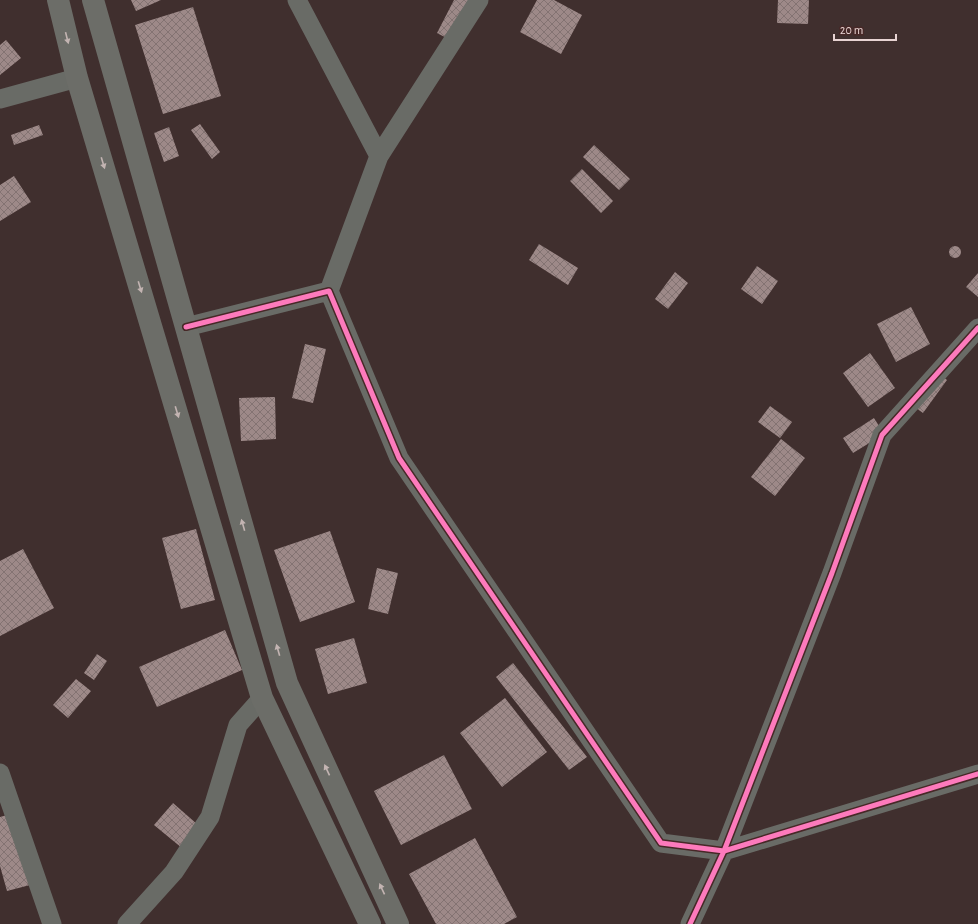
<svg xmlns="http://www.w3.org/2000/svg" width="978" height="924" viewBox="0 0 978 924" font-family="'Alegreya Sans',sans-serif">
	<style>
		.building { fill: url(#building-cross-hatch) }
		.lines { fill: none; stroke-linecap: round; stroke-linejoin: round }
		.street { stroke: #696b66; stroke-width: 19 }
		.secondary { stroke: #6c6d68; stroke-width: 22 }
		.cycleway-casing { stroke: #472827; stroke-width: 8 }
		.cycleway { stroke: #fd7abc; stroke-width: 5 }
		.oneway { fill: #c3b4b2 }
	</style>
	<defs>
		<pattern id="building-cross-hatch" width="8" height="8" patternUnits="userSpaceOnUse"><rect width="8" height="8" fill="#9d8988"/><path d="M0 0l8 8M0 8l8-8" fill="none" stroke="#837372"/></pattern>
	</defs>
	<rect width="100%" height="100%" fill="#402f2e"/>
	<path class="building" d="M 131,0 L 161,0 L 136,11 Z
		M 454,0 L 474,0 L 452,41 L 437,33 Z
		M 537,0 L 554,0 L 582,15 L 561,54 L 520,32 Z
		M 778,0 L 809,0 L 808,24 L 777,23 Z
		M 193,7 L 221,96 L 163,114 L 135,25 Z
		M 6,40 L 21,58 L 0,75 L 0,45 Z
		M 200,124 L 220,152 L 212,159 L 191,130 Z
		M 39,125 L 43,135 L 14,145 L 11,135 Z
		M 169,127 L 179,156 L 164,162 L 154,133 Z
		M 594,145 L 630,179 L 619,190 L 583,157 Z
		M 582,169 L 613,201 L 601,213 L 570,181 Z
		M 14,176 L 31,202 L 0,221 L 0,185 Z
		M 539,244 L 578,268 L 568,285 L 529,260 Z
		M949 252a6 6 0 1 1 12 0a6 6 0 1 1-12 0Z
		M 757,266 L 778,281 L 762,304 L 741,289 Z
		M 675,272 L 688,283 L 668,309 L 655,299 Z
		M 978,273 L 978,297 L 966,287 Z
		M 911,307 L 930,344 L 896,362 L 877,324 Z
		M 305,344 L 326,349 L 313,403 L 292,398 Z
		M 870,353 L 895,388 L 868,407 L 843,373 Z
		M 933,369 L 947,380 L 923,413 L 909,403 Z
		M 275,397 L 276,439 L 241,441 L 239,398 Z
		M 770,406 L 792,422 L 780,438 L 758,422 Z
		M 874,418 L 884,434 L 853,453 L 843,438 Z
		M 781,439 L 805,458 L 775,496 L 751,477 Z
		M 196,529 L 215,600 L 181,609 L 162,538 Z
		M 330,531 L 355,602 L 300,622 L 274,550 Z
		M 23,549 L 54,608 L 0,636 L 0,561 Z
		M 377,568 L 398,573 L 388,614 L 368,609 Z
		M 225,630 L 242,670 L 157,707 L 139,667 Z
		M 354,638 L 367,683 L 328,694 L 315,649 Z
		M 97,654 L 107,661 L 94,680 L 84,673 Z
		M 513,663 L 587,757 L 569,770 L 496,677 Z
		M 76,679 L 91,691 L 68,718 L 53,705 Z
		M 505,698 L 547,752 L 502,787 L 460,733 Z
		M 444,755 L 472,809 L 401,845 L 374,791 Z
		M 173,803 L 206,832 L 188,853 L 154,825 Z
		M 11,814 L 30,885 L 7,891 L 0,866 L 0,817 Z
		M 475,838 L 517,917 L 504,924 L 436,924 L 409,874 Z"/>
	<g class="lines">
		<path class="street" d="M 297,0 L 379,156 L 329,291
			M 0,99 L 77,78
			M 379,156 L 479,0
			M 186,327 L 329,291 L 399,458 L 661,843 L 724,851 L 978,774
			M 0,773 L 52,924
			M 127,924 L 174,872 L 210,817 L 238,725 L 262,698
			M 690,924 L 724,851 L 832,573 L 882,435 L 978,328"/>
		<path class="secondary" d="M 58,0 L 77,78 L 262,698 L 370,924
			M 93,0 L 287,683 L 398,924"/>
		<defs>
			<path id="cycleway" d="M 186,327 L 329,291 L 399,458 L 661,843 L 724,851 L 978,774
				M 690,924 L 724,851 L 832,573 L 882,435 L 978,328"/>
		</defs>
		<use href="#cycleway" class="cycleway-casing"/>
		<use href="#cycleway" class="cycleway"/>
	</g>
	<defs><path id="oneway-solid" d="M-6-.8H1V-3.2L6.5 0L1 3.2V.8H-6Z"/></defs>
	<g class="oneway">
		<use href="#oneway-solid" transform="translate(67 38) rotate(76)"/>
		<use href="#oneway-solid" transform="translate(103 163) rotate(73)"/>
		<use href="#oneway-solid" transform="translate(140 287) rotate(73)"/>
		<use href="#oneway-solid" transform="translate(177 412) rotate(73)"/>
		<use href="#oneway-solid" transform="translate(243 525) rotate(-106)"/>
		<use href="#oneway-solid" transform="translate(278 650) rotate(-106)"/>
		<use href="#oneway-solid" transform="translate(327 770) rotate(-115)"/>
		<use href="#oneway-solid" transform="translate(382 889) rotate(-115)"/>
	</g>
	<path d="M834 34v6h62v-6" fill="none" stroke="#e8d3d2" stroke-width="2"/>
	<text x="840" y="34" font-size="12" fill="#e8d3d2" stroke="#472827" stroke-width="3" paint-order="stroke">20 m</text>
</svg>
